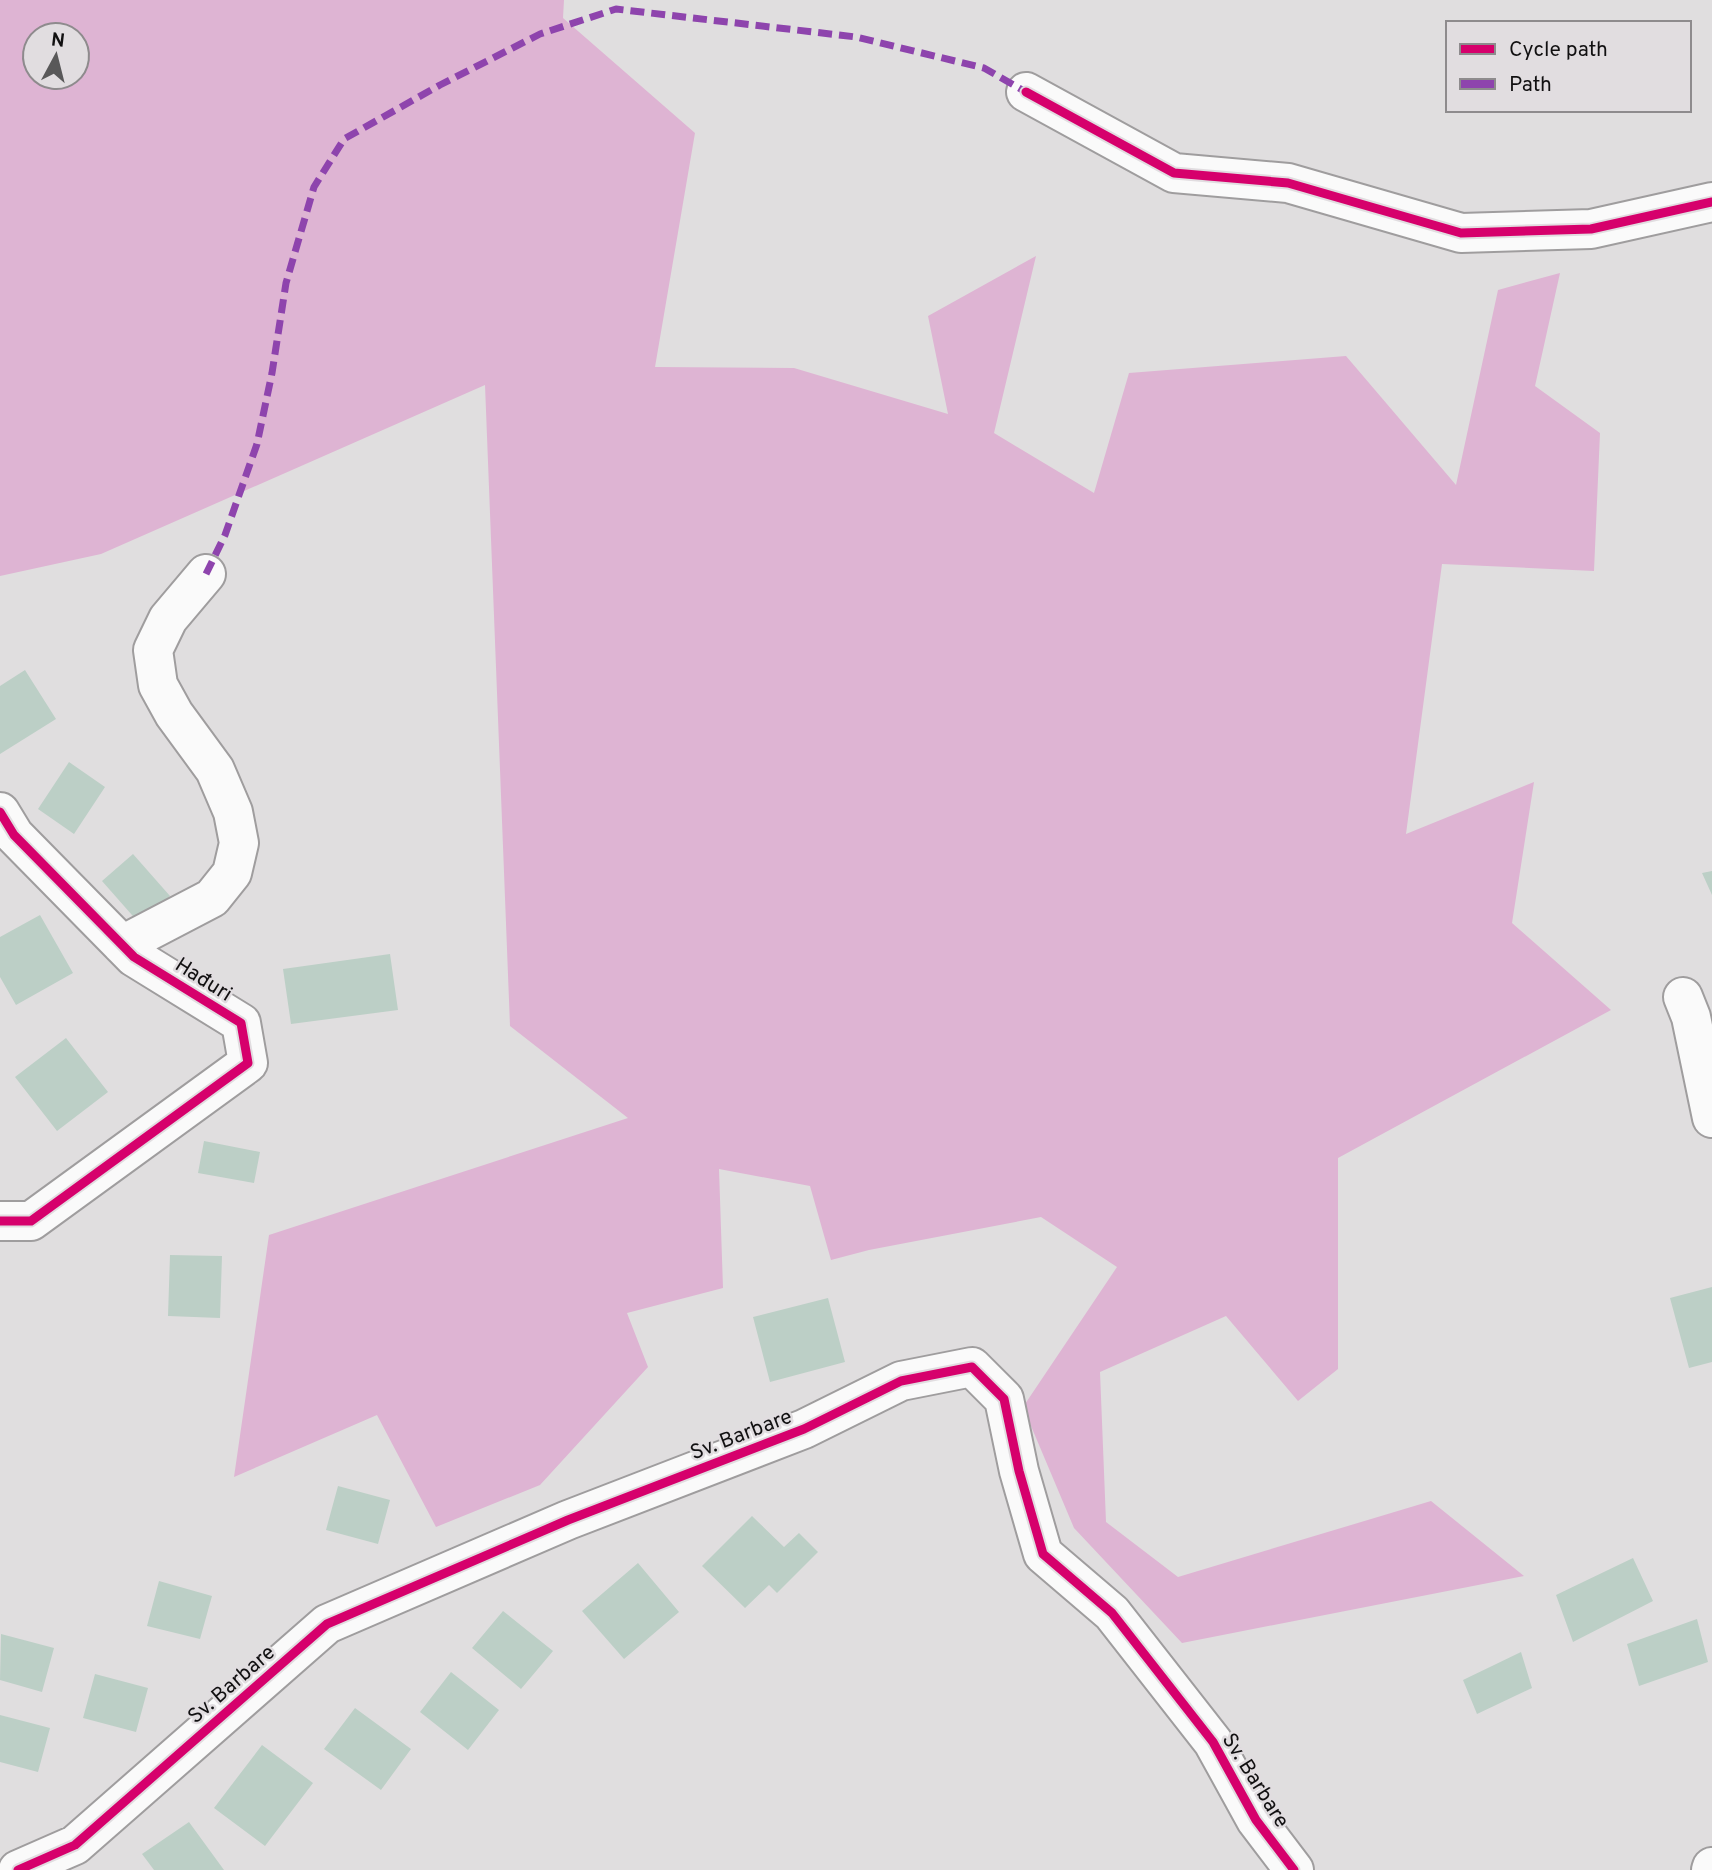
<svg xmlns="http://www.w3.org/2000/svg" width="1712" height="1870" viewBox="0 0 1712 1870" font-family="Overpass,sans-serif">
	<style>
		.forest { fill: #deb4d3; fill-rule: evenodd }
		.building { fill: #bccfc6 }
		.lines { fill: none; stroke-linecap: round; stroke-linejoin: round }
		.street-casing { stroke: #9f9d9e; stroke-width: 42 }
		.street { stroke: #fafafa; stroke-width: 38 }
		.quiet { stroke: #8e44ad; stroke-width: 7; stroke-dasharray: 14 7; stroke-linecap: butt }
		.cycleway-casing { stroke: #e1dde0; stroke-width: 13 }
		.cycleway { stroke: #d6006c; stroke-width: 9 }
		.labels { text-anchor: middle; stroke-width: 5; stroke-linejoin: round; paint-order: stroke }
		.street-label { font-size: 21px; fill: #111011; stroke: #e1dde0 }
	</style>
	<rect width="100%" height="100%" fill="#e0dedf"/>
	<path class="forest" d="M 0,0 L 564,0 L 563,18 L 695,133 L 655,367 L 794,368 L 948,414 L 928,316 L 1036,256 L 994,433 L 1094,493 L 1129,373 L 1346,356 L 1456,485 L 1498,290 L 1560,273 L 1535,386 L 1600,433 L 1594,571 L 1442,564 L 1406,834 L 1534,782 L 1512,923 L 1611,1010 L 1338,1158 L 1338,1369 L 1298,1401 L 1226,1316 L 1100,1372 L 1106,1522 L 1178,1577 L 1431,1501 L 1524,1576 L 1182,1643 L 1074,1528 L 1023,1407 L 1117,1267 L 1041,1217 L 869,1250 L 831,1260 L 810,1186 L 719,1169 L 723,1288 L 627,1313 L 648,1367 L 540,1485 L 436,1527 L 377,1415 L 234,1477 L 269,1235 L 628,1118 L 510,1026 L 485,385 L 101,554 L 0,576 ZM 35,35 L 77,35 L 77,77 L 35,77 Z"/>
	<path class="building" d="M 25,670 L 56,719 L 0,754 L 0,686 Z
		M 69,762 L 105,787 L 74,834 L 38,809 Z
		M 133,854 L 170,896 L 139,923 L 102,881 Z
		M 1712,871 L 1712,895 L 1702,873 Z
		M 40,915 L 73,973 L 16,1005 L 0,977 L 0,937 Z
		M 390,954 L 398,1010 L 291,1024 L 283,969 Z
		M 66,1038 L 108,1092 L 57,1131 L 15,1077 Z
		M 204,1141 L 260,1152 L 254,1183 L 198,1173 Z
		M 170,1255 L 222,1256 L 220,1318 L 168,1316 Z
		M 1712,1287 L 1712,1362 L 1689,1368 L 1670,1298 Z
		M 828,1298 L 845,1362 L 770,1382 L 753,1317 Z
		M 338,1486 L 390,1500 L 378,1544 L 326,1530 Z
		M 752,1516 L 784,1547 L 799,1533 L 818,1552 L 777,1593 L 769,1585 L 745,1608 L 702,1566 Z
		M 1633,1558 L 1653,1601 L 1573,1642 L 1556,1595 Z
		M 638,1563 L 679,1612 L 624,1659 L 582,1611 Z
		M 159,1581 L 212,1596 L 200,1639 L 147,1626 Z
		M 503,1611 L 553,1651 L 521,1689 L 472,1648 Z
		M 1697,1619 L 1708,1662 L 1639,1686 L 1627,1644 Z
		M 1,1634 L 54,1648 L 42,1692 L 0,1680 Z
		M 1521,1652 L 1532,1688 L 1477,1714 L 1463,1680 Z
		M 451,1672 L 499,1710 L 468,1750 L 420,1712 Z
		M 95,1674 L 148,1688 L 136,1732 L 83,1718 Z
		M 355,1708 L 411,1749 L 381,1790 L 324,1749 Z
		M 0,1715 L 50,1728 L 38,1772 L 0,1762 Z
		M 262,1745 L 313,1783 L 265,1846 L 214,1808 Z
		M 189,1822 L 224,1870 L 154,1870 L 142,1854 Z"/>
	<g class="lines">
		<defs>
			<path id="street" d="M 1026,92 L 1174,173 L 1288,183 L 1461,233 L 1591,229 L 1712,202
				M 0,812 L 14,835 L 134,957 L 241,1023 L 248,1063 L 31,1221 L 0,1221
				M 122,945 L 212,898 L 232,873 L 239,843 L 233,812 L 215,770 L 174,714 L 158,685 L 153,650 L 168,619 L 206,574
				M 1683,997 L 1691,1017 L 1712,1118
				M 18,1870 L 75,1845 L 327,1624 L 568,1520 L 804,1429 L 901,1381 L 972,1367 L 1004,1399 L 1019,1471 L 1043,1554 L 1112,1613 L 1213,1742 L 1256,1820 L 1294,1870
				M 1711,1870 L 1712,1867"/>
		</defs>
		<use href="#street" class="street-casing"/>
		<use href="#street" class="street"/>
		<path class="quiet" d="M 206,574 L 225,535 L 257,444 L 272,373 L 286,283 L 314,187 L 344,139 L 440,85 L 540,34 L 616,9 L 856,37 L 984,68 L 1026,92"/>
		<defs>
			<path id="cycleway" d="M 1026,92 L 1174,173 L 1288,183 L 1461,233 L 1591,229 L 1712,202
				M 0,812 L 14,835 L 134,957 L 241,1023 L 248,1063 L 31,1221 L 0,1221
				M 18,1870 L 75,1845 L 327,1624 L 568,1520 L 804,1429 L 901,1381 L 972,1367 L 1004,1399 L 1019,1471 L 1043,1554 L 1112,1613 L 1213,1742 L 1256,1820 L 1294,1870"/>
		</defs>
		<use href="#cycleway" class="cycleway-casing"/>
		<use href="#cycleway" class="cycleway"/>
	</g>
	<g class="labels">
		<g class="street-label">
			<text transform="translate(204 979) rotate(32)" y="7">Hađuri</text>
			<text transform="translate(741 1434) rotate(-21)" y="7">Sv. Barbare</text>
			<text transform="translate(231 1684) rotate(-41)" y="7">Sv. Barbare</text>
			<text transform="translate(1256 1780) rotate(58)" y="7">Sv. Barbare</text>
		</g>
	</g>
	<rect x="1446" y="21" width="245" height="91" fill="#e1dde0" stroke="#8e8b8d" stroke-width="2"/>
	<rect x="1460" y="44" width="35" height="10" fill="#d6006c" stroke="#8e8b8d" stroke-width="2"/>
	<text x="1509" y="56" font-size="21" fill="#111011">Cycle path</text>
	<rect x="1460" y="79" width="35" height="10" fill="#8e44ad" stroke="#8e8b8d" stroke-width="2"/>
	<text x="1509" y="91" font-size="21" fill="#111011">Path</text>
	<g transform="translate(56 56) rotate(7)"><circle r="33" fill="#e1dde0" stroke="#8e8b8d" stroke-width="2"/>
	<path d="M0-5L12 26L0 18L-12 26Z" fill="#595859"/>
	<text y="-10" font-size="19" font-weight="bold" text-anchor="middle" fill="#111011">N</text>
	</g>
</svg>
